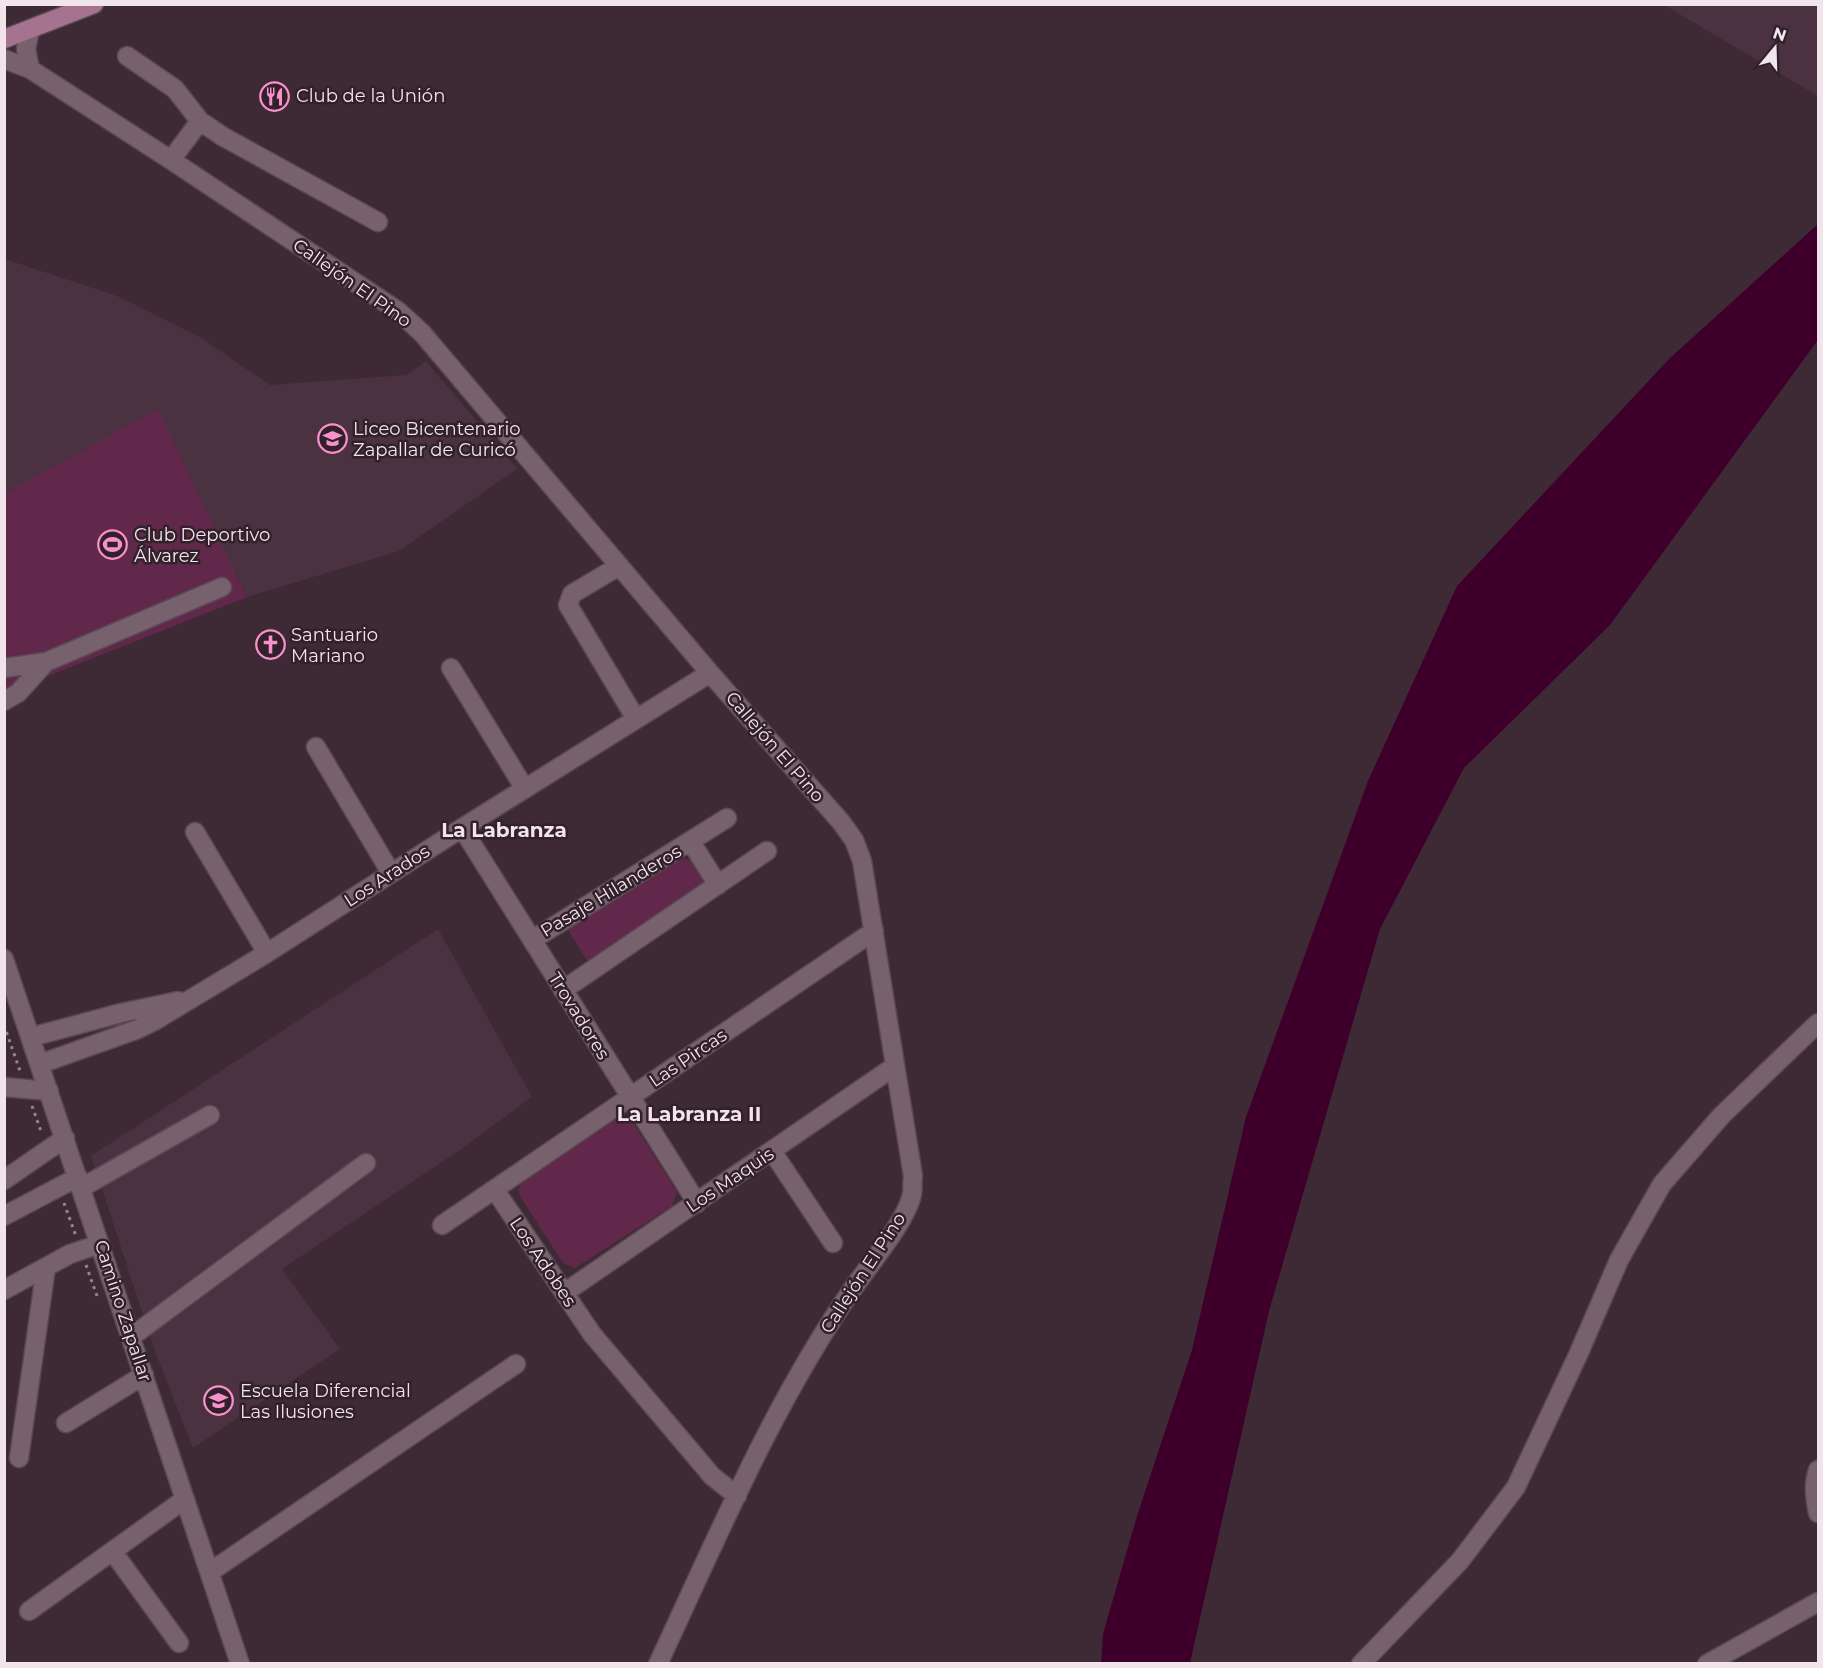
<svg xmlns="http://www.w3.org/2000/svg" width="1823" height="1668" viewBox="0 0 1823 1668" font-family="Montserrat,sans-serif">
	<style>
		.built { fill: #4a3240 }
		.green { fill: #62284b }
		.water { fill: #3e002a }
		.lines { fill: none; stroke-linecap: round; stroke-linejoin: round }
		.minor-casing { stroke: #594952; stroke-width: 21 }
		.major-casing { stroke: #594952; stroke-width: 21 }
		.path { stroke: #95858d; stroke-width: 3; stroke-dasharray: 3 4.5; stroke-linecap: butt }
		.minor { stroke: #76616c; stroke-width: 18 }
		.major { stroke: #a5728f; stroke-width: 18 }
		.labels { text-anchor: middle; stroke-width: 5; stroke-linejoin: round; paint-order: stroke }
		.poi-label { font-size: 18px; fill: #f1e4eb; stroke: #32202a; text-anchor: start }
		.street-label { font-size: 18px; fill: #f1e4eb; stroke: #32202a }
		.neighbourhood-label { font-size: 20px; font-weight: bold; fill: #f1e4eb; stroke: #32202a }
	</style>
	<rect width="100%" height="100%" fill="#3d2a34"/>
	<path class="built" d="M 1664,5 L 1818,5 L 1818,96 L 1791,80 Z
		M 5,259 L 117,296 L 200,337 L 270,385 L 406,375 L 426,361 L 517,469 L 399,551 L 247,597 L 158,410 L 5,493 Z
		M 438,929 L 532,1097 L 463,1148 L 282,1269 L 340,1349 L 193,1448 L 156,1354 L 91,1156 Z"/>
	<path class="green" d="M 158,409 L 247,597 L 5,693 L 5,493 Z
		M 685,859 L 692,861 L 703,878 L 703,884 L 694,891 L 588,962 L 567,928 L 672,863 Z
		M 623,1118 L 632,1121 L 677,1192 L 672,1206 L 575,1268 L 563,1263 L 521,1198 L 518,1190 L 522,1181 L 613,1121 Z"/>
	<path class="water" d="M 1818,224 L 1818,340 L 1610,625 L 1464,768 L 1380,929 L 1269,1311 L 1190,1663 L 1101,1663 L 1103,1634 L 1137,1516 L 1192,1350 L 1246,1117 L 1368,781 L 1457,586 L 1670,358 Z"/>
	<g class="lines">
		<defs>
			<path id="minor" d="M 127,56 L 175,89 L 200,121 L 171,160
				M 4,59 L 30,69 L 171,160 L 398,311 L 422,333 L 710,673 L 841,822 L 854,840 L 862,861 L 913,1176 C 912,1181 913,1188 912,1194 C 907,1220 870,1264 854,1287 C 773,1403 718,1536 658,1664
				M 30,69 L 26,49 L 30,30
				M 200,121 L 222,136 L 378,222
				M 619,566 L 572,594 L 568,605 L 636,719
				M 4,668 L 46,662 L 222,587
				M 451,668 L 525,789
				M 4,701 L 18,693 L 46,662
				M 316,747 L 391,873
				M 462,828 L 697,1203
				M 195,832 L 267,953
				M 691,842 L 718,885
				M 532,940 L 727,818
				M 4,959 L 240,1664
				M 563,990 L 767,851
				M 31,1037 L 121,1013 L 178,1001
				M 40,1064 L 138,1029 L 156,1020 L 267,953 L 462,828 L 710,673
				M 4,1087 L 49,1091
				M 772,1151 L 833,1243
				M 4,1180 L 65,1138
				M 81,1188 L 210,1115
				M 495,1190 L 592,1334 L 712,1476 L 737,1496
				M 4,1216 L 78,1177
				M 442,1225 L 874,931
				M 4,1290 L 70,1254 L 100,1244
				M 564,1293 L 895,1066
				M 131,1337 L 366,1163
				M 66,1423 L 144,1375
				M 19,1458 L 46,1267
				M 1818,1470 C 1813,1484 1815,1498 1818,1513
				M 113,1552 L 179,1643
				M 210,1572 L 516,1364
				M 29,1611 L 185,1499
				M 1361,1664 L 1460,1561 L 1516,1487 L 1578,1355 L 1619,1260 L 1662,1184 L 1722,1115 L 1818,1023
				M 1707,1664 L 1818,1602"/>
			<path id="major" d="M 4,39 L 94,4"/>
		</defs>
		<use href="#minor" class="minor-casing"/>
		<use href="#major" class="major-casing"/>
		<path class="path" d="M 4,1025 L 20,1071
			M 32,1106 L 42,1134
			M 64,1203 L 76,1236
			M 86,1265 L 97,1296"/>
		<use href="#minor" class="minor"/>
		<use href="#major" class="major"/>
	</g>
	<defs>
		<symbol id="restaurant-ring" viewBox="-11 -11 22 22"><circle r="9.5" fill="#32202a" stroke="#f890cc" stroke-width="1.5"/><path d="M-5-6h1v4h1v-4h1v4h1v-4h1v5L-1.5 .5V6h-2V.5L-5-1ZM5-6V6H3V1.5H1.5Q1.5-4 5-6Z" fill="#f890cc"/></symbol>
		<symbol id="school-ring" viewBox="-11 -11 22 22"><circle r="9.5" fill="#32202a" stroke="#f890cc" stroke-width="1.5"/><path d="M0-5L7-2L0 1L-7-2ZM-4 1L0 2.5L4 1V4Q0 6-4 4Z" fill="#f890cc"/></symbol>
		<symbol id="stadium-ring" viewBox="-11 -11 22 22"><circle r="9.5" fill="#32202a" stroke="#f890cc" stroke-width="1.5"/><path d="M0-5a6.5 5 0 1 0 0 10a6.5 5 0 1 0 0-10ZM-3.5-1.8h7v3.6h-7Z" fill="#f890cc"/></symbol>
		<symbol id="church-ring" viewBox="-11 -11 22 22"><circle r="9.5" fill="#32202a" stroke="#f890cc" stroke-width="1.5"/><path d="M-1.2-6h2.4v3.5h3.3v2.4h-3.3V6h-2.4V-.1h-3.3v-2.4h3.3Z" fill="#f890cc"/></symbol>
	</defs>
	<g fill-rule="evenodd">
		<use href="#restaurant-ring" x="258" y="80" width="33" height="33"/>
		<use href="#school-ring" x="316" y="422" width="33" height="33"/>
		<use href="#stadium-ring" x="96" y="528" width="33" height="33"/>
		<use href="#church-ring" x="254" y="628" width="33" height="33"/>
		<use href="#school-ring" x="202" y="1384" width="33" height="33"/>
	</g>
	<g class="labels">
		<g class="poi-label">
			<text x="296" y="102">Club de la Unión</text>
			<text x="353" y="435">Liceo Bicentenario<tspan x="353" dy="21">Zapallar de Curicó</tspan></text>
			<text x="134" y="541">Club Deportivo<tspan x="134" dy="21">Álvarez</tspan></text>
			<text x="291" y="641">Santuario<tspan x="291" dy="21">Mariano</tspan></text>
			<text x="240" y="1397">Escuela Diferencial<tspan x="240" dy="21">Las Ilusiones</tspan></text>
		</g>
		<g class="street-label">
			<text transform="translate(352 283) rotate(35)" y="6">Callejón El Pino</text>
			<text transform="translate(775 747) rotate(49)" y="6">Callejón El Pino</text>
			<text transform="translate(387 876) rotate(-33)" y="6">Los Arados</text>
			<text transform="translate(611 891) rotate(-31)" y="6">Pasaje Hilanderos</text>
			<text transform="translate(579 1016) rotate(58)" y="6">Trovadores</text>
			<text transform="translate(688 1058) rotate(-34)" y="6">Las Pircas</text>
			<text transform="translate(730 1180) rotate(-34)" y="6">Los Maquis</text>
			<text transform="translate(543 1262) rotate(56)" y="6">Los Adobes</text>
			<text transform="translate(863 1273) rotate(-57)" y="6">Callejón El Pino</text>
			<text transform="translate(123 1311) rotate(72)" y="6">Camino Zapallar</text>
		</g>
		<g class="neighbourhood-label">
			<text x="504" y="837">La Labranza</text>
			<text x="689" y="1121">La Labranza II</text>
		</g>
	</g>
	<rect width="1823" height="1668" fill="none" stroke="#f1e4eb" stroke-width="12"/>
	<g transform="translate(1775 48) rotate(19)" stroke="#32202a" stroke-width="4.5" paint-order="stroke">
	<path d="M0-4.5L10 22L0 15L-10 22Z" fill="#f1e4eb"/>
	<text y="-9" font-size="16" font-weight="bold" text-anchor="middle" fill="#f1e4eb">N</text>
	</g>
</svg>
